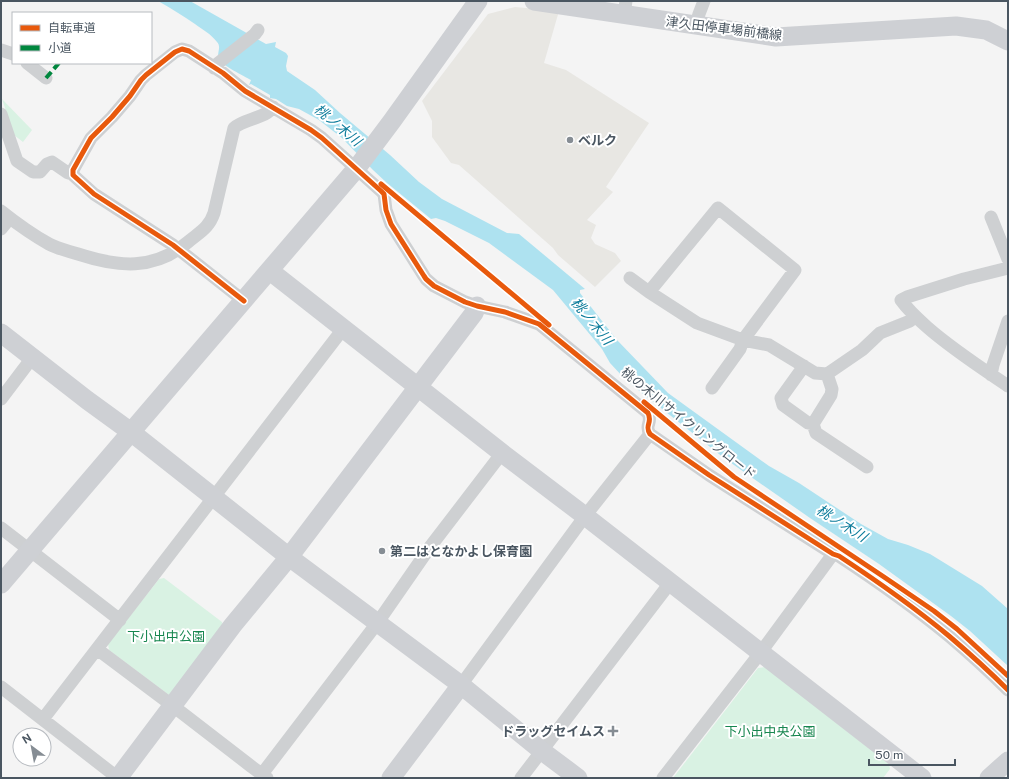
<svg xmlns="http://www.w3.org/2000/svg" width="1009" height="779" viewBox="0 0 1009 779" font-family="'Public Sans','Noto Sans JP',sans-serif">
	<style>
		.commercial { fill: #e8e7e3 }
		.green { fill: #d9f2e3 }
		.water { fill: #aee2f0 }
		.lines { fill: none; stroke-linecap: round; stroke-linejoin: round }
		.street { stroke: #ced0d2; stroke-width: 13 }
		.secondary { stroke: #ced0d4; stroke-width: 19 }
		.quiet { stroke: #00873e; stroke-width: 4; stroke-dasharray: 8 4; stroke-linecap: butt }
		.cycleway-casing { stroke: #fff; stroke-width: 8 }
		.cycleway { stroke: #e8590c; stroke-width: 5 }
		.poi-dot { fill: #868d94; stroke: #fff; stroke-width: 1.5 }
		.labels { text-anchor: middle; stroke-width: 4; stroke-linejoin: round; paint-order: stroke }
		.street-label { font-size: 13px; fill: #4a5661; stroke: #fff }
		.poi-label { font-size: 13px; font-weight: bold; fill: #4a5661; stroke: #fff; text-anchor: start }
		.park-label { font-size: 13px; fill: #17864f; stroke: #fff }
		.water-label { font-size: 14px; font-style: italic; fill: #0c7c9b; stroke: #fff }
	</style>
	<rect width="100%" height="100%" fill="#f4f4f4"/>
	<path class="commercial" d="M 515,7 L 559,11 L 544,63 L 566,70 L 649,123 L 606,187 L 613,192 L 587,220 L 596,225 L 591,238 L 595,244 L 615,253 L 621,261 L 595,287 L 558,255 L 553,248 L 459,165 L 451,163 L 432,137 L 432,121 L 422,101 L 488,14 Z"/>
	<path class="green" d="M 2,99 L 32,130 L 23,142 L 14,135 Z
		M 164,578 L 222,622 L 223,628 L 169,695 L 109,650 L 108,644 L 159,579 Z
		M 765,667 L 889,764 L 890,769 L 883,778 L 673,778 L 758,668 Z"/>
	<path class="water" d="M 158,1 L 190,1 L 266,44 L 276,42 L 275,47 L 286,53 L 288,56 L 286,66 L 287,71 L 315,90 L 340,113 L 390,155 L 419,182 L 442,199 L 507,233 L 519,234 L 585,289 L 580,290 L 580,293 L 617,340 L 668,393 L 769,466 L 799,483 L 861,524 L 888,539 L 908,545 L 930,554 L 982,586 L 1008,609 L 1008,666 L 970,631 L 951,616 L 879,564 L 810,518 L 724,458 L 637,389 L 623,377 L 610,363 L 602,349 L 553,290 L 489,243 L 445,221 L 436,218 L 431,219 L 387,183 L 373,170 L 342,138 L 319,120 L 299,109 L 287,106 L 276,99 L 270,98 L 270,95 L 251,84 L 249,85 L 251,80 C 244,76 223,66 219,59 C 216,54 222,47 217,42 C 211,34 203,30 195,24 C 183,16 171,8 158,1 Z"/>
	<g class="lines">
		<path class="street" d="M 624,14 L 626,1
			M 696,25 L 699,14 L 704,1
			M 1,50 L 13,54
			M 27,63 L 46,78
			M 214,68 L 217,64 L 255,34 L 258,30
			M 1,114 L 17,161 L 33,172 L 40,172 L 47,164 L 52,162 L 68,173 L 73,172
			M 1,211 C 16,223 33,235 49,244 C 58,249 69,251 78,254 C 118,267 154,271 188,242 C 200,232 209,228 214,213 L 234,128 C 243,119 267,118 273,107
			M 991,217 L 1008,259
			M 1,229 L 10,218
			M 1008,268 L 964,279 L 907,297 L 901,300 C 908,310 918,319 927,327 C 952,349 980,367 1008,386
			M 630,278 L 649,292 L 697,323 L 743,340 L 769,345 L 815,373 L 827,374 L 862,350 L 880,333 L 910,321 L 915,316
			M 649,292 L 718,208 L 795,270 L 743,340 L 740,349 L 712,388
			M 244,301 L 173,245 L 94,194 L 73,175 L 73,170 L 91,138 L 112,117 L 130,96 L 141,80 L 146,75 L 175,52 L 182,49 L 189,51 L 223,73 L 245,91 L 311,130 L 322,138 L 381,191 L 384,194 L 386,210 L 391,224 L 424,276 L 426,279 L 434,286 L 465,302 L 477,306 L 505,312 L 539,324 L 648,413 C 653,423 644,425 650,434 L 709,475 L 811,540 L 833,554 L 839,556 C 877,581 914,607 949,636 C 969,653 989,671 1008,690
			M 804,366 L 781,398 L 783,405 L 808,423 L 813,424
			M 827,374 L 832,389 L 831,395 L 813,424 L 816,433 L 867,467
			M 991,375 L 993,365 L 1008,321
			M 1,399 L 32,358
			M 1,528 L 120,620
			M 97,649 L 173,706 L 252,767 L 267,778
			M 461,685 L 585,516 L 650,434
			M 1,687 L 118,778
			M 43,719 L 343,329
			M 262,774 L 378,622 L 430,547 L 502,453
			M 521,778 L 670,583
			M 663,778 L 761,652 L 833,554"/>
		<path class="secondary" d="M 534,1 L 776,37 L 956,26 L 986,30 L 1008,41
			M 270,271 L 502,453 L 585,516 L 922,778
			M 1,333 L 87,400 L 131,432 L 289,557 L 461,685 L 542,751 L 578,778
			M 1,584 L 356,169 L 392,121 L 478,1
			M 118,778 L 233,625 L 289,557 L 474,313 L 477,306
			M 391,778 L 461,685
			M 989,778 L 1008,761"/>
		<path class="quiet" d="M 46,78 L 59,63"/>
		<defs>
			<path id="cycleway" d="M 381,184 L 549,325
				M 244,301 L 173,245 L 94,194 L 73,175 L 73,170 L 91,138 L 112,117 L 130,96 L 141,80 L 146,75 L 175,52 L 182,49 L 189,51 L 223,73 L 245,91 L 311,130 L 322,138 L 381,191 L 384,194 L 386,210 L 391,224 L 424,276 L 426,279 L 434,286 L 465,302 L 477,306 L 505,312 L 539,324 L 648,413 C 653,423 644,425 650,434 L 709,475 L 811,540 L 833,554 L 839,556 C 877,581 914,607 949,636 C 969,653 989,671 1008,690
				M 644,402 L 734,477 L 884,577 L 934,611 L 957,629 L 1008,676"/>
		</defs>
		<use href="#cycleway" class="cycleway-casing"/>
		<use href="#cycleway" class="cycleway"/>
	</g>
	<g class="poi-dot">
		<circle cx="570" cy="140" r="4"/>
		<circle cx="382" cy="551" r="4"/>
		<path d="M611 725h4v4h4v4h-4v4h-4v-4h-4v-4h4z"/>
	</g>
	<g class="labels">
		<g class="street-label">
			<text transform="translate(724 28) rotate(7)" y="5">津久田停車場前橋線</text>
			<text transform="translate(689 423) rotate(39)" y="5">桃の木川サイクリングロード</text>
		</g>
		<g class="poi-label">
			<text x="578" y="145">ベルク</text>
			<text x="390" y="556">第二はとなかよし保育園</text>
			<text x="605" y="736" text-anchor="end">ドラッグセイムス</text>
		</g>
		<g class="park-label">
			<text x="166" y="641">下小出中公園</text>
			<text x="770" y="736">下小出中央公園</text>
		</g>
		<g class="water-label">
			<text transform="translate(338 125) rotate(40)" y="5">桃ノ木川</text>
			<text transform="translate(592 321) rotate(51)" y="5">桃ノ木川</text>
			<text transform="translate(842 523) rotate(32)" y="5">桃ノ木川</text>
		</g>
	</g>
	<rect width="1009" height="779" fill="none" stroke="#4a5661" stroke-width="4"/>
	<rect x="12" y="12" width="140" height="52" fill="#ffffff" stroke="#b7bbc0"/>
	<rect x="20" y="25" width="20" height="6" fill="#e8590c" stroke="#b7bbc0"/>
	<text x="48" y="32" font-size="12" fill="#4a5661">自転車道</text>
	<rect x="20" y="45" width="20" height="6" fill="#00873e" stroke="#b7bbc0"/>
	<text x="48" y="52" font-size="12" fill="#4a5661">小道</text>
	<g transform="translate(32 747) rotate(328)"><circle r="19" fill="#ffffff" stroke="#b7bbc0"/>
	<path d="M0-3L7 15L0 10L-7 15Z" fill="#868d94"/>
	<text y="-6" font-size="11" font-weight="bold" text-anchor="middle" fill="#4a5661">N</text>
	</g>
	<path d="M869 759v6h86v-6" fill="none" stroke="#4a5661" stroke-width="2"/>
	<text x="875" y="759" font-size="12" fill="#4a5661" stroke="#ffffff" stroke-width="3" paint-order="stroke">50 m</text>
</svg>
